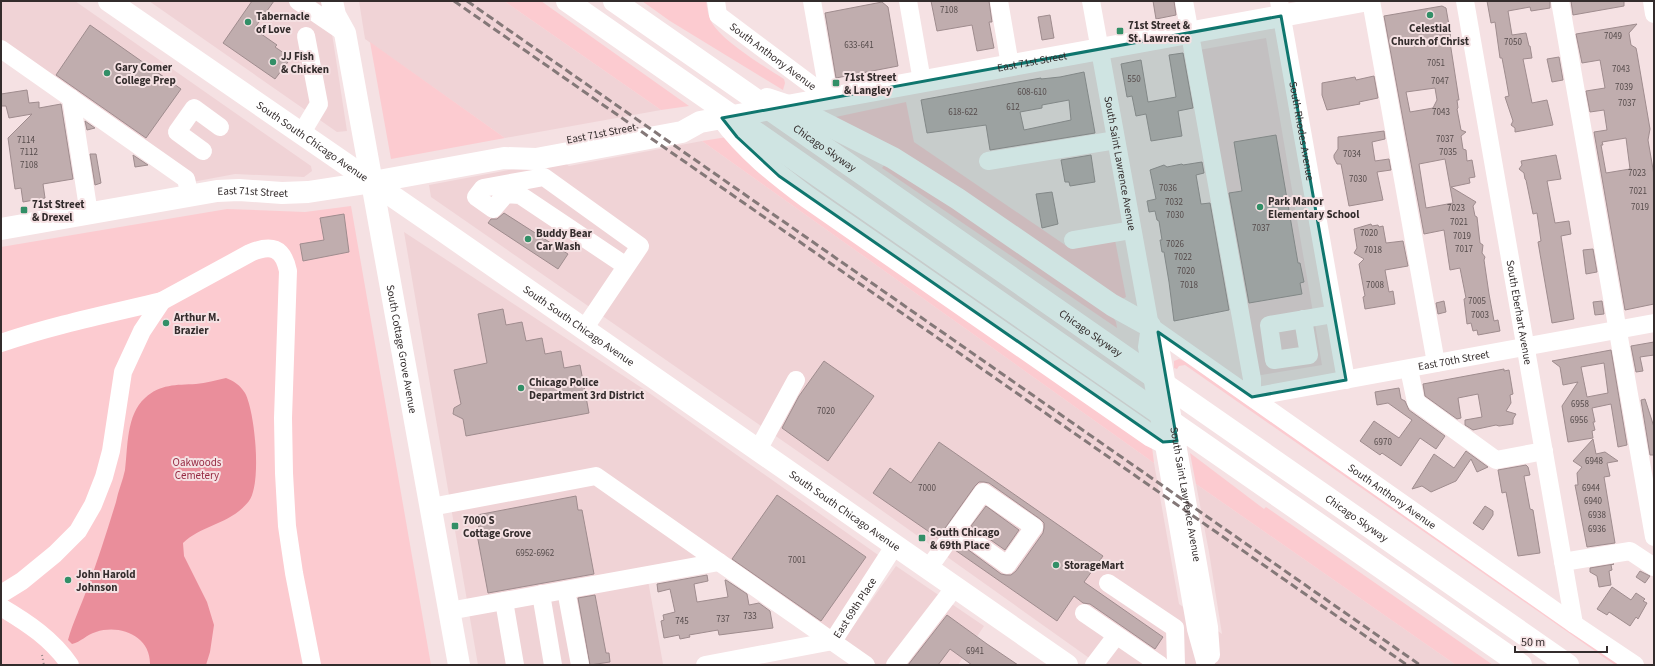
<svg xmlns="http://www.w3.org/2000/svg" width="1655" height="666" viewBox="0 0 1655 666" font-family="'Source Sans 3',sans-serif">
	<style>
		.built { fill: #f0d3d6 }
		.green { fill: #fccbd0 }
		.water { fill: #ea8e9b }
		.building { fill: #c0adae; stroke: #9f8c8e; fill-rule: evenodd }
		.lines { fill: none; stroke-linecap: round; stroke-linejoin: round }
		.path { stroke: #948788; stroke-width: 2; stroke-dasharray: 1 3; stroke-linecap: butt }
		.minor { stroke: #fff; stroke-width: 18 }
		.major { stroke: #fff; stroke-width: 22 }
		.highway { stroke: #fff; stroke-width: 22 }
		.rail { stroke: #847878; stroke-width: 3; stroke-dasharray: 8 4; stroke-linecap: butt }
		.marked { fill: #0f766e; fill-opacity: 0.2; stroke: #0f766e; stroke-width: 3; stroke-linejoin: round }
		.poi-dot { fill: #328f67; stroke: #f5e1e3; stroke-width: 1.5 }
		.labels { text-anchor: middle; stroke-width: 4; stroke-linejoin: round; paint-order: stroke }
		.number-label { font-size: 9px; fill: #564c4c }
		.poi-label { font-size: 11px; font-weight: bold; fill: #332c2c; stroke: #f5e1e3; text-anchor: start }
		.street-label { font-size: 11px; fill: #332c2c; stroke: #f5e1e3 }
		.park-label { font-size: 11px; fill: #962a43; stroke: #f5e1e3 }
	</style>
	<rect width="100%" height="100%" fill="#f5e1e3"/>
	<path class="built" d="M 1,1 L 75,1 L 311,166 L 312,171 L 304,177 L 235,174 L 187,183 L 1,49 Z
		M 149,1 L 327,1 L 347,131 L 337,132 Z
		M 359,1 L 504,1 L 661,110 L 505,138 L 365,39 Z
		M 1266,38 L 1322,365 L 1255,376 L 1199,50 Z
		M 702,141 L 1154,463 L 1179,604 L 1222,634 L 1209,552 L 1196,484 L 1456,665 L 1099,665 L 839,480 L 431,197 L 429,185 L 561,160 L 569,166 Z
		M 404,232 L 645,390 L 881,557 L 831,629 L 823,635 L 719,562 L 647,575 L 663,664 L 655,665 L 478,665 Z
		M 896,566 L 984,626 L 958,665 L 866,665 L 839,646 Z"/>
	<path class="green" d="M 504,1 L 541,1 L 689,106 L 661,110 Z
		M 642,1 L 706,1 C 707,7 708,14 710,19 C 719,40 764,66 784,79 L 785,83 L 783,90 L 670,21 Z
		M 370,42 L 505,138 L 391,159 Z
		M 906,102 L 914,142 L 1071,249 L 1115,240 L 1126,297 L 1120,300 L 831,118 Z
		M 727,137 L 1152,447 L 1154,463 L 702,141 Z
		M 887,161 L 1110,312 L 1116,322 L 1117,328 L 882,168 Z
		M 351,206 L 431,665 L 1,665 L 1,247 L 227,209 L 305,212 Z
		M 1179,359 L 1184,361 L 1622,665 L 1615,665 L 1185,365 L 1179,366 L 1177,369 L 1174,368 L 1174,361 Z
		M 1190,453 L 1264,509 L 1266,507 L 1493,665 L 1456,665 L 1196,484 Z"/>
	<path class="water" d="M 226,378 C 234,381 240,385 245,393 C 255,411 262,484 249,501 C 230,525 203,524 183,543 L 184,556 L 207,602 L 214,625 L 210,652 L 206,665 L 150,665 C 151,636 120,624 96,632 C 86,635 81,642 72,644 L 68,640 C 73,622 81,606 87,589 C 98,560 107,531 116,502 C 118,491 123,480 125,470 C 128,447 126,415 145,398 C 160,384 176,385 196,384 C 206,383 216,380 226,378 Z"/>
	<path class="building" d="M 252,1 L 274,1 L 254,29 L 277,45 L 275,47 L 291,58 L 275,79 L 223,43 Z
		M 931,1 L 989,1 L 992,22 L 989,22 L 994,48 L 977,51 L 972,25 L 937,31 Z
		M 1153,1 L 1174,1 L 1176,15 L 1156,19 Z
		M 1487,1 L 1550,1 L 1550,8 L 1531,11 L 1530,7 L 1508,11 L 1512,35 L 1526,33 L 1529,46 L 1530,46 L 1532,58 L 1523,59 L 1532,103 L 1547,100 L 1553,125 L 1515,132 L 1515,128 L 1511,125 L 1513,121 L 1505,97 L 1509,96 L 1506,79 L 1502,58 L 1500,58 L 1495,22 L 1491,23 Z
		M 1571,1 L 1624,1 L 1624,6 L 1573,15 Z
		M 882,2 L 888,7 L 898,66 L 836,78 L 825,13 Z
		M 1442,6 L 1446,8 L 1450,31 L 1451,42 L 1450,42 L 1459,100 L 1457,100 L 1458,108 L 1457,109 L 1461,130 L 1466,132 L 1461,136 L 1463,149 L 1466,150 L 1467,161 L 1472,160 L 1475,177 L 1469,178 L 1470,183 L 1451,187 L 1476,202 L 1473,206 L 1475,216 L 1477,217 L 1480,243 L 1483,245 L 1482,253 L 1485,257 L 1484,260 L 1489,294 L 1494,321 L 1498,320 L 1500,331 L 1478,335 L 1477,330 L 1473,331 L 1471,323 L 1467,324 L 1464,299 L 1466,298 L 1460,268 L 1450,270 L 1444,230 L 1424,234 L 1384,16 ZM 1435,88 L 1437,100 L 1433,108 L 1410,112 L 1406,92 ZM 1445,159 L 1453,203 L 1426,208 L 1419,164 Z
		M 1050,15 L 1054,38 L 1042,40 L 1038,17 Z
		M 1637,24 L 1629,33 L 1631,45 L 1636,48 L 1637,53 L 1650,129 L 1648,140 L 1654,175 L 1654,304 L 1625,310 L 1594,132 L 1607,130 L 1604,110 L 1590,112 L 1586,91 L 1605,88 L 1600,60 L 1582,63 L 1576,34 ZM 1626,138 L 1630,169 L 1606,173 L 1601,145 L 1603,145 L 1602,142 Z
		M 90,25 L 181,89 L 146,138 L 56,75 Z
		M 1183,53 L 1193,108 L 1178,111 L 1182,136 L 1151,141 L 1146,114 L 1136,116 L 1132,96 L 1127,97 L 1121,64 L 1141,60 L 1148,102 L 1176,97 L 1169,55 Z
		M 1559,57 L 1563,80 L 1552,82 L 1547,59 Z
		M 1084,72 L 1095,133 L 990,150 L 986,125 L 927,133 L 921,100 L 1018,82 L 1041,78 L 1041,79 L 1060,77 ZM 1069,100 L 1071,120 L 1024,130 L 1020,112 L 1042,108 L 1042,105 Z
		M 1374,76 L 1378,98 L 1359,102 L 1360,104 L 1327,110 L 1322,95 L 1322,83 L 1355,77 L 1356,80 Z
		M 27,90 L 29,103 L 39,102 L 39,108 L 61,104 L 73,179 L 43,184 L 45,198 L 23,202 L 21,188 L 15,189 L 8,138 L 32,114 L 9,118 L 6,106 L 1,106 L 1,94 Z
		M 85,121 L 95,128 L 87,130 Z
		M 1384,131 L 1385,139 L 1372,142 L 1375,161 L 1389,159 L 1391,170 L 1377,172 L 1383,200 L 1349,206 L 1341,164 L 1337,164 L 1334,158 L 1334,155 L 1338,149 L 1338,137 Z
		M 1276,135 L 1298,263 L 1300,263 L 1304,282 L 1300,283 L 1302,294 L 1249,303 L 1229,193 L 1242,191 L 1234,142 Z
		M 90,154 L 96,154 L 101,183 L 95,185 Z
		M 133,155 L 148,165 L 135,167 Z
		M 1091,155 L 1095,182 L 1070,186 L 1069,182 L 1065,182 L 1061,160 Z
		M 1556,155 L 1561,179 L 1547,181 L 1555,223 L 1569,221 L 1571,234 L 1561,236 L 1574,319 L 1552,323 L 1538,242 L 1541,241 L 1537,213 L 1533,214 L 1526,180 L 1525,179 L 1524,173 L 1519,169 L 1522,165 L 1521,161 Z
		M 1202,162 L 1204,173 L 1196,175 L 1201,204 L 1210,203 L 1229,310 L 1174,321 L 1169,282 L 1164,252 L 1162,252 L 1160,240 L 1162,240 L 1159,221 L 1157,220 L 1155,211 L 1149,212 L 1147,201 L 1156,199 L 1150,170 L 1164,165 L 1167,167 L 1182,164 L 1183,165 Z
		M 1052,192 L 1058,224 L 1042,228 L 1036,194 Z
		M 504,213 L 568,254 L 558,269 L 488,223 L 491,219 L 497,219 Z
		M 344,214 L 349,252 L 303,261 L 300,244 L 324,240 L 320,218 Z
		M 1371,224 L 1372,226 L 1378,225 L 1379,227 L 1383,226 L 1386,243 L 1403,241 L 1408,266 L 1385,270 L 1389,292 L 1393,291 L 1395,304 L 1365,309 L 1363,297 L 1365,296 L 1359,264 L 1364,259 L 1354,253 L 1357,248 L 1354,229 Z
		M 1593,249 L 1597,272 L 1586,274 L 1583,250 Z
		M 1444,301 L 1446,312 L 1438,314 L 1436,303 Z
		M 1602,301 L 1604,314 L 1595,315 L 1593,302 Z
		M 503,309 L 506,325 L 522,322 L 526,341 L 542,338 L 545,354 L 561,351 L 564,368 L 580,365 L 589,413 L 466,436 L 463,419 L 453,414 L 454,408 L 461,404 L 454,370 L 487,363 L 478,314 Z
		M 1654,342 L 1654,355 L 1640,357 L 1643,371 L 1636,372 L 1631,346 Z
		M 1611,350 L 1627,445 L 1618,447 L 1611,404 L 1592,408 L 1595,422 L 1593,422 L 1595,430 L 1592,431 L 1593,438 L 1568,442 L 1562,406 L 1578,382 L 1563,385 L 1560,367 L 1552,361 ZM 1604,363 L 1608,393 L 1587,397 L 1581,367 Z
		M 824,361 L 874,396 L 828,461 L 782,428 L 799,396 Z
		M 1504,369 L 1504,371 L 1509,370 L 1513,394 L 1510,395 L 1511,403 L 1506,411 L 1516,414 L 1513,419 L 1513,424 L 1499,426 L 1496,425 L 1473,430 L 1465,425 L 1465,420 L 1482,417 L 1478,394 L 1458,398 L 1461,418 L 1457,419 L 1425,396 L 1423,384 Z
		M 1399,388 L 1401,399 L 1405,401 L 1409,410 L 1445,436 L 1436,449 L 1420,438 L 1401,466 L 1382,453 L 1380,455 L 1360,441 L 1374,421 L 1399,438 L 1412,420 L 1388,403 L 1377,405 L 1375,392 Z
		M 1645,399 L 1654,427 L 1654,455 L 1650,455 L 1641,400 Z
		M 1593,439 L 1596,454 L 1605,452 L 1618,461 L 1607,463 L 1610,476 L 1604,477 L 1615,543 L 1587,547 L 1575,485 L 1578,485 L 1577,473 L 1582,467 L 1573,461 Z
		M 939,442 L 1103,556 L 1084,582 L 1163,637 L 1155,649 L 1090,604 L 1083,603 L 1074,596 L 1057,621 L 955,550 L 959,543 L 1001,574 L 1006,575 L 1011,575 L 1016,571 L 1043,533 L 1044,528 L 1044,523 L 1040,519 L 989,483 L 984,482 L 979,482 L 975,486 L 938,538 L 873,493 L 890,468 L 911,483 Z
		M 1466,451 L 1488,467 L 1477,472 L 1471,459 L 1456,481 L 1431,492 L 1422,486 L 1412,489 L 1434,454 L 1454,468 Z
		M 1526,465 L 1528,467 L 1530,475 L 1524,476 L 1530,509 L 1533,510 L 1540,553 L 1518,556 L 1506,492 L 1502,493 L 1498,470 Z
		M 777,495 L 866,557 L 821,621 L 732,559 Z
		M 576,496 L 578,510 L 582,510 L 594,574 L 488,593 L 476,529 L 479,528 L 477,515 Z
		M 986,506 L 1019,530 L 1005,550 L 971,526 Z
		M 1485,506 L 1493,511 L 1493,515 L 1483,530 L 1473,523 Z
		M 1614,564 L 1611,565 L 1612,570 L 1609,571 L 1611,585 L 1599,587 L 1597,576 L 1590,572 L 1590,568 Z
		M 1640,571 L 1650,576 L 1645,583 L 1636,577 Z
		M 707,575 L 708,581 L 694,584 L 697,602 L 728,597 L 725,580 L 726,580 L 747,594 L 749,605 L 759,603 L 770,611 L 773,628 L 719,635 L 718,630 L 689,635 L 690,637 L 680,639 L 679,635 L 664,638 L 661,621 L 664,620 L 663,615 L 675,612 L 670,589 L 658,592 L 657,584 Z
		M 1612,587 L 1631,600 L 1636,593 L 1645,599 L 1643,601 L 1647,603 L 1638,619 L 1636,617 L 1630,626 L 1609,612 L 1607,615 L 1597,609 Z
		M 595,595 L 606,653 L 609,653 L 610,662 L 590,665 L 578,598 Z
		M 947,615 L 987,644 L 1018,665 L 972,665 L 950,649 L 938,665 L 908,665 Z"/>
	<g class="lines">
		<path class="path" d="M 42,655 L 44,665"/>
		<g class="minor">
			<path d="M 298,1 L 345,33"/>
			<path id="s1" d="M 716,1 L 718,15 L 829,98"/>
			<path d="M 812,1 L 829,98"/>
			<path d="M 908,1 L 922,81"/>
			<path d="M 999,1 L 1010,65"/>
			<path id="s2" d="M 1091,1 L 1150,326 L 1147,347 L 1196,629 L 1206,665"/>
			<path id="s3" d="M 1184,1 L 1252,379 L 1252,397 L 1654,323"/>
			<path id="s4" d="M 1279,1 L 1346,380"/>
			<path d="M 1371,1 L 1436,363"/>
			<path id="s5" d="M 1465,1 L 1574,624"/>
			<path d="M 1560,1 L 1654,537"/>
			<path d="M 1652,1 L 1654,14"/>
			<path d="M 1,49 L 186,179 L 190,196"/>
			<path d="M 71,98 L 89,214"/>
			<path d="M 301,134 L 319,104 L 306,36"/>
			<path d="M 203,151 L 177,132 L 194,108 L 220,127"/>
			<path d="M 988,161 L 1116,140"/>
			<path d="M 1073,240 L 1132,230"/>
			<path d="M 1303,319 L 1309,355 L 1274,360 L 1269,325 L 1334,314"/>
			<path id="s6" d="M 1150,326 L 1574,624 L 1635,665"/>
			<path id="s7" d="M 1150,327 L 1160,346 L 1209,627 L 1211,655"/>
			<path d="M 584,329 L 640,246 L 544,177 L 483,188 L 476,197 L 493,209 L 506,194 L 520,195 L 626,266"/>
			<path d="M 1,343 C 54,325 108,314 162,301"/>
			<path d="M 1409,369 L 1416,402 L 1496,460 L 1544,451"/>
			<path d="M 758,450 L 796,380"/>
			<path d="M 431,507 L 596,476 L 866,665"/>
			<path d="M 1563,562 L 1630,551 L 1654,567"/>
			<path d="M 928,569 L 983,492 L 1034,527 L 1007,565 L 957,529"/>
			<path d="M 1108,583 L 1175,628 L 1176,665"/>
			<path d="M 566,590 L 580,665"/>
			<path d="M 1,594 L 22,581 L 55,554 L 78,531 L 93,505 L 104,477 L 111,451 L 123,372 L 142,331 L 162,301 L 250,253 C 271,244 283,247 288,271 L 283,418 L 284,473 L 287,526 L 294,573 L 312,665"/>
			<path d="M 541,594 L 553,665"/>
			<path d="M 504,601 L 515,665"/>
			<path d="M 1,607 C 28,623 52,639 70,665"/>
			<path d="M 449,611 L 719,562"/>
			<path d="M 1084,613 L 1160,665"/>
			<path id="s8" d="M 705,665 L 833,641 L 895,545"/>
			<path d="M 895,665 L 955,587"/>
			<path d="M 1094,665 L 1116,636"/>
		</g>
		<g class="major">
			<path id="s9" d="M 109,1 L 443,231 L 1067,665"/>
			<path id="s10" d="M 332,1 L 335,15 L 345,33 L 459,665"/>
			<path id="s11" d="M 1,229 L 217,191 L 239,190 L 282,193 L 308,192 L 373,182 L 504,158 L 536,159 L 682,132 L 700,122 L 1363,1"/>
		</g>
		<g class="highway">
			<path d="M 567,1 L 1521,665"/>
			<path id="s12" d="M 614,1 L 1568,665"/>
			<path d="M 767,99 L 794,108 L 893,158 L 958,199 L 1112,305 L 1150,326"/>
			<path d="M 723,119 C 746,150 776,174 807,197 L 1151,436 L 1163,442 L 1177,441"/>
		</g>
		<path class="rail" d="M 454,1 L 1407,665
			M 467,1 L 1420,665"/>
	</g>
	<path class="marked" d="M 1281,16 L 1346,380 L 1252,397 L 1158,332 L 1177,441 L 1163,442 L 779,176 L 737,137 L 722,118 Z"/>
	<g class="poi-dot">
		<circle cx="1430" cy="15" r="4"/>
		<circle cx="248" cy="22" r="4"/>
		<rect x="1116" y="27" width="8" height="8" rx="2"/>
		<circle cx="273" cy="62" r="4"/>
		<circle cx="107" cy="73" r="4"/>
		<rect x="832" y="79" width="8" height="8" rx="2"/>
		<circle cx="1260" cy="207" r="4"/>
		<rect x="20" y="206" width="8" height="8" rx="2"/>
		<circle cx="528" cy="239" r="4"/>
		<circle cx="166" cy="323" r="4"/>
		<circle cx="521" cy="388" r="4"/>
		<rect x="451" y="522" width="8" height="8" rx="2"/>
		<rect x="918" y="534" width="8" height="8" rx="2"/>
		<circle cx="1056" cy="565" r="4"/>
		<circle cx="68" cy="580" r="4"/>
	</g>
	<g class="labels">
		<g class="number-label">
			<text x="949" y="13">7108</text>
			<text x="1613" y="39">7049</text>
			<text x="1513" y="45">7050</text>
			<text x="859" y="48">633-641</text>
			<text x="1436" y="66">7051</text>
			<text x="1621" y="72">7043</text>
			<text x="1134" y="82">550</text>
			<text x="1440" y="84">7047</text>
			<text x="1624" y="90">7039</text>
			<text x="1032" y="95">608-610</text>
			<text x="1627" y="106">7037</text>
			<text x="1013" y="110">612</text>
			<text x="963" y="115">618-622</text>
			<text x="1441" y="115">7043</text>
			<text x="1445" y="142">7037</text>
			<text x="26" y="143">7114</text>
			<text x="29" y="155">7112</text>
			<text x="1448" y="155">7035</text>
			<text x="1352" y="157">7034</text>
			<text x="29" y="168">7108</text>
			<text x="1637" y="176">7023</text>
			<text x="1358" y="182">7030</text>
			<text x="1168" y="191">7036</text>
			<text x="1638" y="194">7021</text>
			<text x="1174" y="205">7032</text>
			<text x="1640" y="210">7019</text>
			<text x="1456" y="211">7023</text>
			<text x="1175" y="218">7030</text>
			<text x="1459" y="225">7021</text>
			<text x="1261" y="231">7037</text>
			<text x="1369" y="236">7020</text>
			<text x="1462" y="239">7019</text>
			<text x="1175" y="247">7026</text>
			<text x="1464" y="252">7017</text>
			<text x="1373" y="253">7018</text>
			<text x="1183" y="260">7022</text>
			<text x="1186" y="274">7020</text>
			<text x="1189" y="288">7018</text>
			<text x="1375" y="288">7008</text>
			<text x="1477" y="304">7005</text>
			<text x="1480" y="318">7003</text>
			<text x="1580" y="407">6958</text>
			<text x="826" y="414">7020</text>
			<text x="1579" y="423">6956</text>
			<text x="1383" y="445">6970</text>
			<text x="1594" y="464">6948</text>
			<text x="927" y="491">7000</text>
			<text x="1591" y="491">6944</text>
			<text x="1593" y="504">6940</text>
			<text x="1597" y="518">6938</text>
			<text x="1597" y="532">6936</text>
			<text x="535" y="556">6952-6962</text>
			<text x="797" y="563">7001</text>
			<text x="750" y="619">733</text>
			<text x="723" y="622">737</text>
			<text x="682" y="624">745</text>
			<text x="975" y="654">6941</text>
		</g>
		<g class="poi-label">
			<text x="256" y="20">Tabernacle<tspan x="256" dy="13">of Love</tspan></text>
			<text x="1128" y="29">71st Street &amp;<tspan x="1128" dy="13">St. Lawrence</tspan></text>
			<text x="1430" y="32" text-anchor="middle">Celestial<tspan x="1430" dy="13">Church of Christ</tspan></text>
			<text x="281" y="60">JJ Fish<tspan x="281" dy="13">&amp; Chicken</tspan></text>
			<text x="115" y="71">Gary Comer<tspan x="115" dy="13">College Prep</tspan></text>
			<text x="844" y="81">71st Street<tspan x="844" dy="13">&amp; Langley</tspan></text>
			<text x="1268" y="205">Park Manor<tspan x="1268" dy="13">Elementary School</tspan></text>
			<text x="32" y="208">71st Street<tspan x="32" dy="13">&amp; Drexel</tspan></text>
			<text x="536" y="237">Buddy Bear<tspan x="536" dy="13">Car Wash</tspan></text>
			<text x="174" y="321">Arthur M.<tspan x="174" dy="13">Brazier</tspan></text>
			<text x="529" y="386">Chicago Police<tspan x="529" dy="13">Department 3rd District</tspan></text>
			<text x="463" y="524">7000 S<tspan x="463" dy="13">Cottage Grove</tspan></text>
			<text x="930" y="536">South Chicago<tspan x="930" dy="13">&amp; 69th Place</tspan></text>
			<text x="1064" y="569">StorageMart</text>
			<text x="76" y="578">John Harold<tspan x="76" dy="13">Johnson</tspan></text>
		</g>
		<g class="street-label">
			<text dy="4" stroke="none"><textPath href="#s1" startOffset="83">South Anthony Avenue</textPath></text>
			<text dy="4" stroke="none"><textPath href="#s11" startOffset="1048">East 71st Street</textPath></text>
			<text dy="4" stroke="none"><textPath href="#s4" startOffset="132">South Rhodes Avenue</textPath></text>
			<text transform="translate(601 133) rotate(-11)" y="4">East 71st Street</text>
			<text dy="4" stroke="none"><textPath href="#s9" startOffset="247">South South Chicago Avenue</textPath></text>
			<text dy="4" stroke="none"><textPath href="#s12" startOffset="257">Chicago Skyway</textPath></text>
			<text dy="4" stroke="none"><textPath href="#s2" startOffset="165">South Saint Lawrence Avenue</textPath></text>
			<text dy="4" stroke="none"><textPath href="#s11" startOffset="255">East 71st Street</textPath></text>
			<text dy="4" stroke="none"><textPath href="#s5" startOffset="316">South Eberhart Avenue</textPath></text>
			<text dy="4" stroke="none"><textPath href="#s9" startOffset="571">South South Chicago Avenue</textPath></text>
			<text dy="4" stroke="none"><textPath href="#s12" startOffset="581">Chicago Skyway</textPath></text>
			<text dy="4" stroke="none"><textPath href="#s10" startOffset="356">South Cottage Grove Avenue</textPath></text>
			<text dy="4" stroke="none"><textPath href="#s3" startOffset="607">East 70th Street</textPath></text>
			<text dy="4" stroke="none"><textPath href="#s7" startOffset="172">South Saint Lawrence Avenue</textPath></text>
			<text dy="4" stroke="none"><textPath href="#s6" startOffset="296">South Anthony Avenue</textPath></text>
			<text dy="4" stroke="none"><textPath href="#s9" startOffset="895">South South Chicago Avenue</textPath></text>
			<text dy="4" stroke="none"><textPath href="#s12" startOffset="905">Chicago Skyway</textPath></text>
			<text dy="4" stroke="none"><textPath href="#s8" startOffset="170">East 69th Place</textPath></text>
		</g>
		<g class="park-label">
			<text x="197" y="466">Oakwoods<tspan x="197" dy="13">Cemetery</tspan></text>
		</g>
	</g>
	<rect width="1655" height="666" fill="none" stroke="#332c2c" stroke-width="4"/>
	<path d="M1515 646v6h92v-6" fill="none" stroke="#332c2c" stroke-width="2"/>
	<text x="1521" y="646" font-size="12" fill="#332c2c" stroke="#f5e1e3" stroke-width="3" paint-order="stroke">50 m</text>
</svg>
